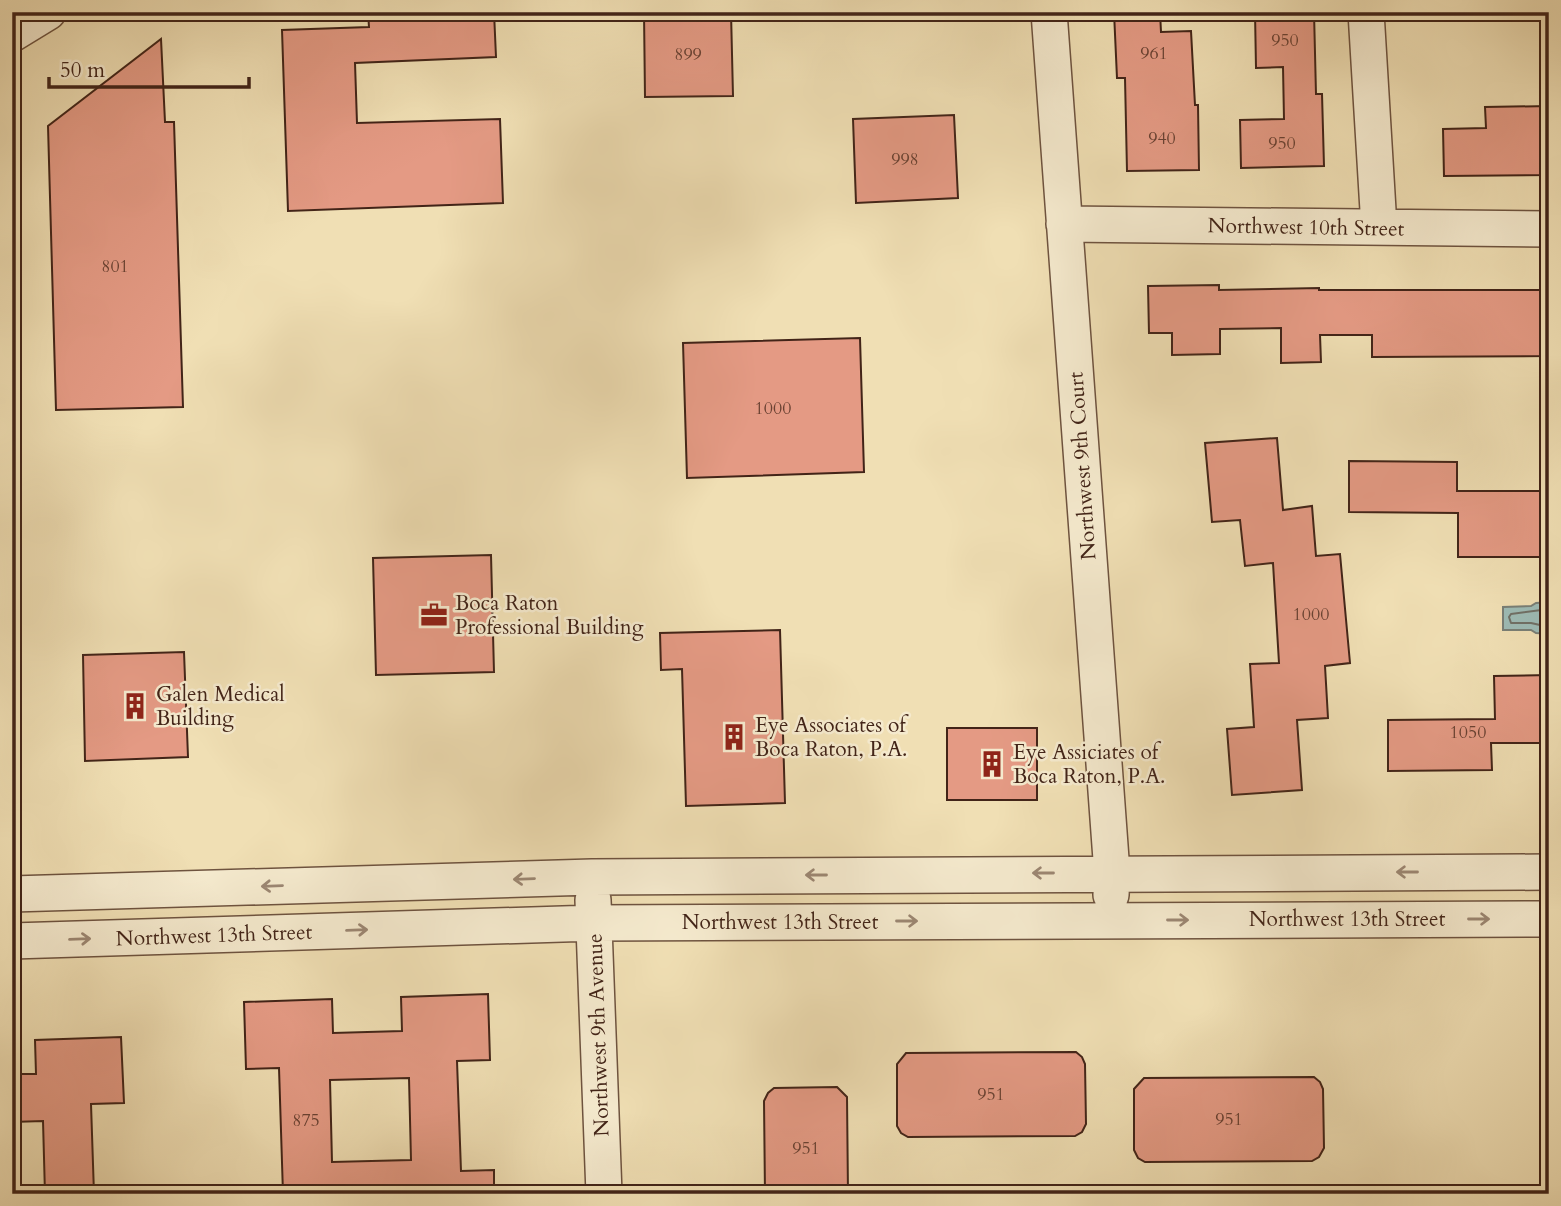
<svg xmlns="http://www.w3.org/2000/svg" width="1561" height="1206" viewBox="0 0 1561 1206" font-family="Cardo,serif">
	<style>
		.water { fill: #9dbbb5; stroke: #797f76; stroke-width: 2 }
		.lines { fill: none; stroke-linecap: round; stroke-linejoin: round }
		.shore { stroke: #707066; stroke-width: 2 }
		.building { fill: #e49a84; stroke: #422418; stroke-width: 2; fill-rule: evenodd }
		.minor-casing { stroke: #6e533f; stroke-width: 38 }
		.minor { stroke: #f5eace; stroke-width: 35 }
		.oneway { stroke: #9c8773 }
		.labels { text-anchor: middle; stroke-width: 5; stroke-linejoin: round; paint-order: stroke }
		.number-label { font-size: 18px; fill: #6a4233 }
		.street-label { font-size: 21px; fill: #422418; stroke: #f5eace }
		.poi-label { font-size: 21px; fill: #422418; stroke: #f5eace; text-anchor: start }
	</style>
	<rect width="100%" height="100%" fill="#f0dfb4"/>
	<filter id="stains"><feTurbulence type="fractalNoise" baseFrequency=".00286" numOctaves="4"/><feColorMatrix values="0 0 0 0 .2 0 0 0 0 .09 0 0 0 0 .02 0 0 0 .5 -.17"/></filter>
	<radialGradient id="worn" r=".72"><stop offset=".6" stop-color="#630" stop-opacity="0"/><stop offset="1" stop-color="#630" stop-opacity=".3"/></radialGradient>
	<path class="water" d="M 1549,602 L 1549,634 L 1536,633 L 1531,630 L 1503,630 L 1503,607 L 1531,606 L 1536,603 Z"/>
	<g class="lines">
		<path class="shore" d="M 1549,609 L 1511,614 L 1509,617 L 1511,623 L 1531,623 L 1549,627"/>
	</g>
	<path class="building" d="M 368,12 L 494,12 L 496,57 L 355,63 L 357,123 L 500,119 L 503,203 L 288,211 L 282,30 L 369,27 Z
		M 644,12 L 731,12 L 733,96 L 645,97 Z
		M 1114,12 L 1160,12 L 1161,32 L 1191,31 L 1195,105 L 1198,105 L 1199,170 L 1127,171 L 1125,78 L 1117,78 Z
		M 1255,12 L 1314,12 L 1316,94 L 1322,94 L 1324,166 L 1241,168 L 1240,120 L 1284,119 L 1283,67 L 1256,68 Z
		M 161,39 L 165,122 L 174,122 L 183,407 L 56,410 L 48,126 Z
		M 1549,106 L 1549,175 L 1444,176 L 1443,129 L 1486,128 L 1485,107 Z
		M 954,115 L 958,198 L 856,203 L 853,119 Z
		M 1219,285 L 1219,290 L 1319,288 L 1319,290 L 1549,290 L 1549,356 L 1372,357 L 1372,335 L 1320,335 L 1321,362 L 1281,363 L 1281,328 L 1220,329 L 1220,354 L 1172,355 L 1172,333 L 1149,333 L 1148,286 Z
		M 860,338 L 864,472 L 687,478 L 683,343 Z
		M 1277,438 L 1283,510 L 1312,506 L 1316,556 L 1340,554 L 1350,663 L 1325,666 L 1328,718 L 1297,720 L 1302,790 L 1232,795 L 1227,729 L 1254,727 L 1250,664 L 1279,663 L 1273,563 L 1245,566 L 1240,520 L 1212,522 L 1205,443 Z
		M 1349,461 L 1457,462 L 1457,491 L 1549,491 L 1549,557 L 1458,557 L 1458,513 L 1349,512 Z
		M 491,555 L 494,672 L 376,675 L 373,558 Z
		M 780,630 L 785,803 L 686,806 L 682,669 L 661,670 L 660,633 Z
		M 184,652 L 188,757 L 85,761 L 83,655 Z
		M 1549,675 L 1549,743 L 1491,743 L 1492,770 L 1388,771 L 1388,720 L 1495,719 L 1494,676 Z
		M 947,728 L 1037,728 L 1037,800 L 947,800 Z
		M 488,994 L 490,1060 L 457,1061 L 461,1171 L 494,1170 L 494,1194 L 283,1194 L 279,1068 L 246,1069 L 244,1002 L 332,999 L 333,1033 L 402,1031 L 401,997 ZM 409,1078 L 411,1160 L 332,1162 L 330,1080 Z
		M 121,1037 L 124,1103 L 91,1104 L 94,1194 L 45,1194 L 43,1121 L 12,1122 L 12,1074 L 36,1074 L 35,1040 Z
		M 1076,1052 L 1082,1057 L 1085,1064 L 1086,1124 L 1082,1132 L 1075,1136 L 908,1137 L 901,1133 L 897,1126 L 897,1064 L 906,1053 Z
		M 1314,1077 L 1320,1082 L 1323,1089 L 1324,1148 L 1319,1157 L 1312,1161 L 1145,1162 L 1138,1158 L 1134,1150 L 1134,1089 L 1144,1078 Z
		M 837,1087 L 847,1097 L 848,1194 L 765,1194 L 764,1101 L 768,1093 L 774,1088 Z"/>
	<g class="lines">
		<defs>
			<path id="minor" d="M 1049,12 L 1112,873 L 1111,895
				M 1366,12 L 1379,227
				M 12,34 L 48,12
				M 1064,224 L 1549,229
				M 12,894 L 592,877 L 1549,872
				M 593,900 L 604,1194
				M 12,941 L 594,923 L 1549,919"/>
		</defs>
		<use href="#minor" class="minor-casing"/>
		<use href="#minor" class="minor"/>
	</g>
	<defs><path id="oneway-shaft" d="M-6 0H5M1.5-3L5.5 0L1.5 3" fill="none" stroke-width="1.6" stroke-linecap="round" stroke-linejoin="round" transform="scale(1.75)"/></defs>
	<g class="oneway">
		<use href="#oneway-shaft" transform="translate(1407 872) rotate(180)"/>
		<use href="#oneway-shaft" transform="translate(1043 873) rotate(180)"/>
		<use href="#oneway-shaft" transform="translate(816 875) rotate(180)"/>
		<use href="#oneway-shaft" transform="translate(524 879) rotate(178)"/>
		<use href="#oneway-shaft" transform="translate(272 886) rotate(178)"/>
		<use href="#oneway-shaft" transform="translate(1479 919)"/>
		<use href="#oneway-shaft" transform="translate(1178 920)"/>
		<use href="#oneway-shaft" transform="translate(907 921)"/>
		<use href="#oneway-shaft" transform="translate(357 930) rotate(-2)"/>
		<use href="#oneway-shaft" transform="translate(80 939) rotate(-2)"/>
	</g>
	<defs>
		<symbol id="office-bare" viewBox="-9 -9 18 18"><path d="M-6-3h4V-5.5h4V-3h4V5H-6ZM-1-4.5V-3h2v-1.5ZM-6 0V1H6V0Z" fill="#8f2418" stroke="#f5eace" stroke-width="2.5" paint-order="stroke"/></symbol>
		<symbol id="building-bare" viewBox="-9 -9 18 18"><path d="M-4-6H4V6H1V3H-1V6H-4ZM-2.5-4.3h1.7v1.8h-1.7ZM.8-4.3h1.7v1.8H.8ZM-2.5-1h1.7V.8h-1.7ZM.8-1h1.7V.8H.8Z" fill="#8f2418" stroke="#f5eace" stroke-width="2.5" paint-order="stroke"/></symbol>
	</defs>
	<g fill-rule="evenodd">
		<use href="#office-bare" x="415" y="596" width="38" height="38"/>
		<use href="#building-bare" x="116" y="687" width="38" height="38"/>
		<use href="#building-bare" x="715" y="718" width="38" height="38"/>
		<use href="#building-bare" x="973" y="745" width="38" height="38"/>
	</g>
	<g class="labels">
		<g class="number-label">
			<text x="1285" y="46">950</text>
			<text x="1154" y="59">961</text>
			<text x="688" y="60">899</text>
			<text x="1162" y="144">940</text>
			<text x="1282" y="149">950</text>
			<text x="905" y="165">998</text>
			<text x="115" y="272">801</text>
			<text x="773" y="414">1000</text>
			<text x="1311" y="620">1000</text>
			<text x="1468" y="738">1050</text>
			<text x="991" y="1100">951</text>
			<text x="1229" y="1125">951</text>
			<text x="306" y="1126">875</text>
			<text x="806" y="1154">951</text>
		</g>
		<g class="street-label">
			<text transform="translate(1306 227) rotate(1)" y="7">Northwest 10th Street</text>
			<text transform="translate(1082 466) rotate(-94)" y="7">Northwest 9th Court</text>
			<text x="1347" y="926">Northwest 13th Street</text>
			<text x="780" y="929">Northwest 13th Street</text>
			<text transform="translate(214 935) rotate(-2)" y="7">Northwest 13th Street</text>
			<text transform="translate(598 1035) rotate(-92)" y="7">Northwest 9th Avenue</text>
		</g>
		<g class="poi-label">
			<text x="455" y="610">Boca Raton<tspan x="455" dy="24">Professional Building</tspan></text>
			<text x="156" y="701">Galen Medical<tspan x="156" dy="24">Building</tspan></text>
			<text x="755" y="732">Eye Associates of<tspan x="755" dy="24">Boca Raton, P.A.</tspan></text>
			<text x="1013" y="759">Eye Assiciates of<tspan x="1013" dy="24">Boca Raton, P.A.</tspan></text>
		</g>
	</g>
	<rect width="1561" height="1206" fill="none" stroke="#f0dfb4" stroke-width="42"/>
	<rect x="14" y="14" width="1533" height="1178" fill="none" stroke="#422418" stroke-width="3.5"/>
	<rect x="21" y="21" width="1519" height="1164" fill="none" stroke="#422418" stroke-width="2"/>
	<path d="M49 77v10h200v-10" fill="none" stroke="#422418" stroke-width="3.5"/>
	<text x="60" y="77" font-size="21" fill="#422418" stroke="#f5eace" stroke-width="5" paint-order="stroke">50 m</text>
	<rect width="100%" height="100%" filter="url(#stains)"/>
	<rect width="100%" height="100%" fill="url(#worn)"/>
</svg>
